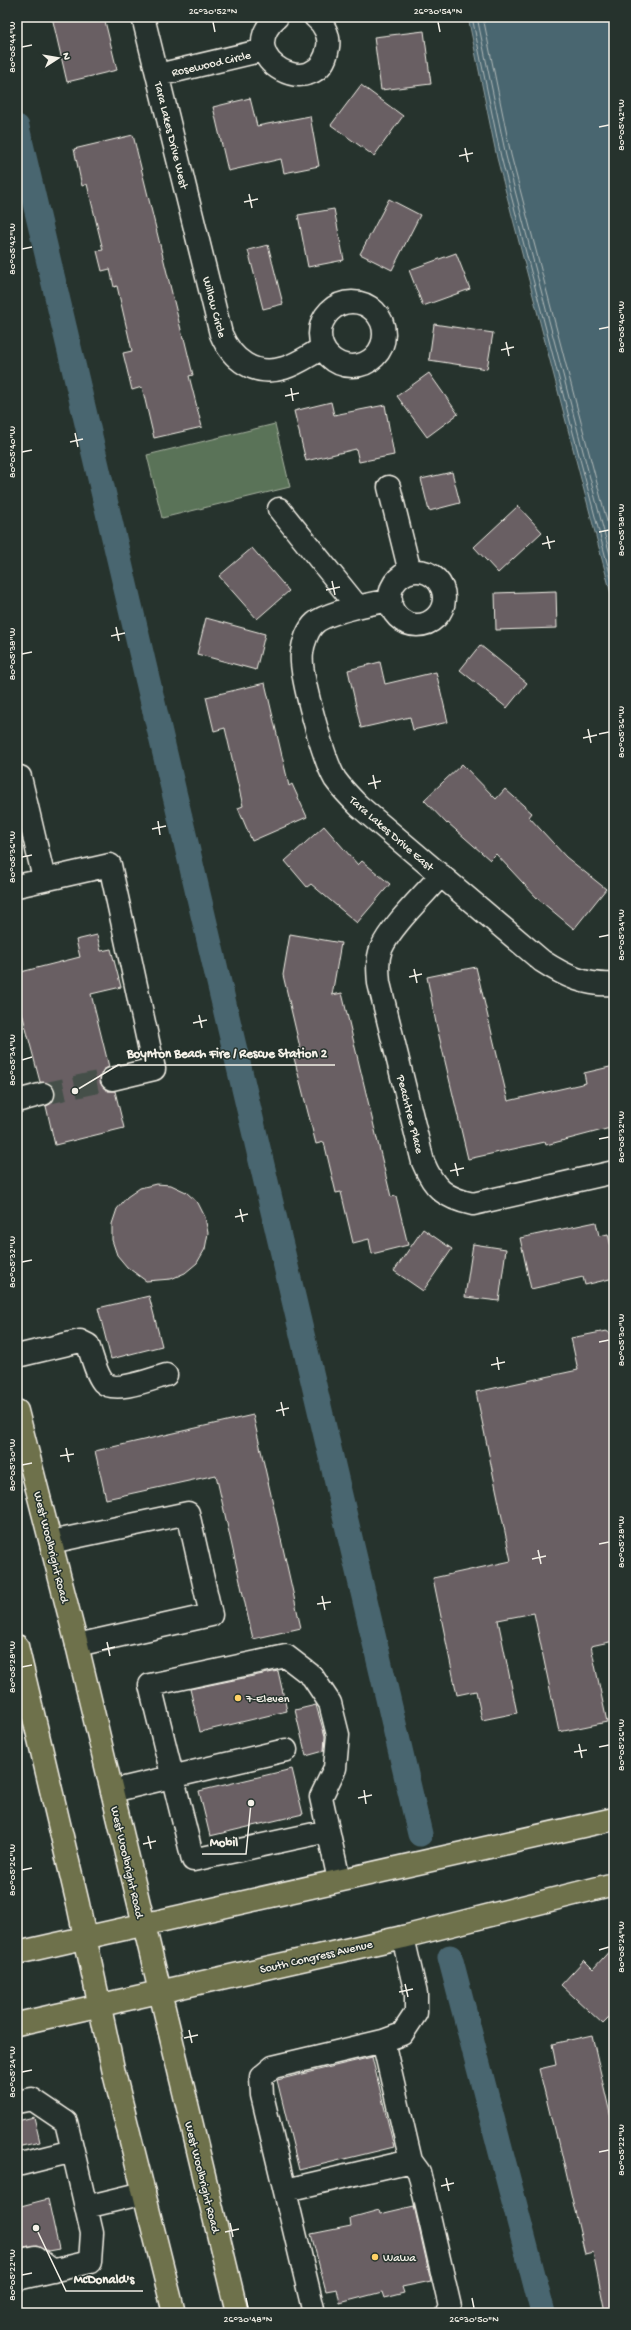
<svg xmlns="http://www.w3.org/2000/svg" width="631" height="2330" viewBox="0 0 631 2330" font-family="'Gochi Hand',sans-serif">
	<style>
		.green { fill: #5a7358; stroke: #a7b2a0 }
		.water { fill: #4a6670; stroke: #8e9ea0 }
		.lines { fill: none; stroke-linecap: round; stroke-linejoin: round }
		.shore { stroke: #b0b9b8; stroke-width: 1 }
		.canal { stroke: #4a6670; stroke-width: 25 }
		.building { fill: #695f64; stroke: #f4f1e8 }
		.minor-tunnel { stroke: #455049; stroke-width: 22; stroke-dasharray: 22 11; stroke-linecap: butt }
		.minor-casing { stroke: #f4f1e8; stroke-width: 25 }
		.major-casing { stroke: #f4f1e8; stroke-width: 25 }
		.minor { stroke: #26332d; stroke-width: 22 }
		.major { stroke: #6e714b; stroke-width: 22 }
		.ticks { fill: none; stroke: #f4f1e8; stroke-width: 1.5 }
		.poi-dot { fill: #ffd166; stroke: #26332d; stroke-width: 1.5 }
		.labels { text-anchor: middle; stroke-width: 3; stroke-linejoin: round; paint-order: stroke }
		.street-label { font-size: 12px; fill: #f4f1e8; stroke: #26332d }
		.poi-label { font-size: 12px; fill: #f4f1e8; stroke: #26332d; text-anchor: start }
		.leader { fill: none; stroke: #f4f1e8; stroke-width: 1.5 }
		.callout-dot { fill: #f4f1e8; stroke: #26332d; stroke-width: 1.5 }
		.callout-label { font-size: 13px; text-anchor: middle; font-weight: bold; fill: #f4f1e8; stroke: #26332d; stroke-width: 3; stroke-linejoin: round; paint-order: stroke }
		.neatline { fill: none; stroke: #f4f1e8; stroke-width: 1.5 }
		.ticks-label { font-size: 10px; text-anchor: middle; fill: #f4f1e8 }
	</style>
	<rect width="100%" height="100%" fill="#26332d"/>
	<filter id="ink" filterUnits="userSpaceOnUse"><feTurbulence type="fractalNoise" baseFrequency=".025" numOctaves="2"/><feDisplacementMap in="SourceGraphic" scale="8" xChannelSelector="R" yChannelSelector="G"/><feConvolveMatrix kernelMatrix="1 2 1 2 8 2 1 2 1" color-interpolation-filters="sRGB"/></filter>
	<g filter="url(#ink)">
		<path class="green" d="M 275,424 L 290,487 L 162,518 L 147,455 Z"/>
		<path class="water" d="M 468,17 L 614,17 L 614,605 L 497,158 Z"/>
		<g class="lines">
			<path class="shore" d="M 472,17 L 501,157 L 614,589
				M 477,17 L 506,156 L 614,570
				M 483,17 L 511,155 L 614,548"/>
			<path class="canal" d="M 17,127 L 420,1834
				M 450,1957 L 543,2313"/>
		</g>
		<path class="building" d="M 52,17 L 104,17 L 117,70 L 67,82 Z
			M 424,31 L 431,84 L 381,90 L 374,37 Z
			M 361,85 L 403,116 L 374,156 L 331,125 Z
			M 250,98 L 257,126 L 310,116 L 319,166 L 284,173 L 281,159 L 228,171 L 213,107 Z
			M 133,135 L 183,338 L 184,338 L 193,375 L 189,376 L 202,427 L 154,438 L 142,387 L 132,390 L 123,353 L 132,351 L 117,286 L 114,287 L 110,269 L 102,271 L 97,251 L 103,250 L 87,184 L 82,186 L 74,149 Z
			M 389,199 L 420,215 L 392,270 L 360,254 Z
			M 334,209 L 344,260 L 308,267 L 298,215 Z
			M 268,245 L 283,304 L 263,309 L 248,250 Z
			M 456,253 L 470,289 L 423,306 L 409,270 Z
			M 434,324 L 493,333 L 487,369 L 429,360 Z
			M 429,373 L 458,414 L 427,437 L 397,396 Z
			M 331,402 L 334,415 L 385,405 L 394,455 L 359,462 L 356,449 L 306,461 L 294,411 Z
			M 452,472 L 460,503 L 429,511 L 421,479 Z
			M 518,506 L 542,532 L 498,573 L 474,547 Z
			M 252,548 L 289,591 L 257,619 L 219,576 Z
			M 556,591 L 557,628 L 496,630 L 495,593 Z
			M 206,618 L 265,634 L 256,670 L 197,654 Z
			M 480,645 L 527,683 L 507,708 L 460,670 Z
			M 380,662 L 385,684 L 436,672 L 448,722 L 413,730 L 410,717 L 361,728 L 348,670 Z
			M 265,683 L 289,786 L 292,784 L 307,817 L 252,841 L 238,808 L 243,806 L 225,728 L 214,731 L 206,697 Z
			M 462,764 L 496,799 L 505,789 L 532,813 L 529,817 L 566,857 L 606,889 L 574,929 L 537,898 L 496,854 L 490,860 L 448,823 L 447,824 L 424,800 Z
			M 324,826 L 358,865 L 362,861 L 390,884 L 357,923 L 311,884 L 307,887 L 285,861 Z
			M 290,934 L 341,943 L 332,995 L 342,993 L 391,1197 L 396,1196 L 408,1245 L 372,1254 L 369,1239 L 353,1243 L 341,1192 L 336,1193 L 324,1142 L 316,1144 L 294,1058 L 302,1056 L 283,975 Z
			M 97,935 L 101,951 L 111,949 L 121,987 L 91,994 L 109,1067 L 103,1070 L 100,1082 L 103,1087 L 108,1091 L 115,1091 L 124,1128 L 55,1145 L 46,1106 L 52,1103 L 55,1091 L 52,1085 L 40,1082 L 22,1013 L 17,1015 L 17,973 L 80,957 L 76,940 Z
			M 476,967 L 508,1101 L 586,1083 L 584,1073 L 614,1066 L 614,1127 L 546,1145 L 545,1142 L 468,1159 L 436,1023 L 427,977 Z
			M 156,1184 L 171,1185 L 186,1192 L 198,1203 L 205,1217 L 208,1233 L 205,1249 L 197,1263 L 185,1273 L 171,1279 L 146,1281 L 127,1267 L 117,1255 L 112,1240 L 112,1224 L 117,1209 L 127,1197 L 140,1188 Z
			M 596,1222 L 599,1236 L 608,1234 L 614,1259 L 614,1278 L 585,1285 L 583,1277 L 531,1289 L 520,1238 Z
			M 423,1229 L 452,1249 L 423,1291 L 394,1271 Z
			M 473,1244 L 506,1249 L 499,1301 L 465,1297 Z
			M 149,1296 L 162,1346 L 111,1359 L 98,1308 Z
			M 606,1331 L 614,1335 L 614,1641 L 591,1646 L 607,1722 L 559,1732 L 534,1613 L 498,1620 L 517,1713 L 482,1720 L 476,1691 L 457,1695 L 433,1578 L 511,1561 L 476,1392 L 578,1370 L 571,1338 Z
			M 253,1415 L 301,1628 L 253,1639 L 216,1475 L 106,1499 L 95,1451 Z
			M 278,1671 L 287,1711 L 200,1732 L 190,1689 Z
			M 316,1705 L 325,1736 L 324,1751 L 306,1756 L 295,1710 Z
			M 292,1769 L 303,1814 L 210,1836 L 199,1791 Z
			M 614,1946 L 614,2013 L 603,2024 L 561,1985 L 584,1960 L 593,1969 Z
			M 592,2035 L 614,2131 L 614,2311 L 605,2312 L 593,2252 L 585,2254 L 558,2138 L 556,2138 L 539,2069 L 556,2065 L 552,2044 Z
			M 372,2057 L 394,2147 L 299,2170 L 277,2080 Z
			M 34,2117 L 40,2142 L 17,2147 L 17,2121 Z
			M 48,2199 L 59,2249 L 48,2251 L 37,2245 L 17,2248 L 17,2207 Z
			M 414,2206 L 431,2281 L 402,2287 L 404,2293 L 384,2298 L 382,2292 L 340,2303 L 337,2289 L 326,2291 L 311,2234 L 351,2226 L 350,2218 L 379,2210 L 380,2214 Z"/>
		<g class="lines">
			<path class="minor-tunnel" d="M 43,1094 L 112,1079"/>
			<defs>
				<path id="minor" d="M 143,17 L 221,334 C 232,360 254,377 284,368 C 298,364 311,354 323,348
					M 277,17 C 229,59 319,106 328,47 C 330,36 324,24 315,17
					M 158,75 L 264,50
					M320 334a32 32 0 1 1 64 0a32 32 0 1 1-64 0Z
					M 389,487 L 410,572
					M 279,509 L 357,606
					M390 598a27 27 0 1 1 54 0a27 27 0 1 1-54 0Z
					M 391,600 C 374,603 327,612 315,623 C 308,629 303,643 302,653 C 299,674 324,760 335,779 C 342,789 351,798 359,806 L 542,961 C 565,976 586,986 614,984
					M 20,777 L 44,879
					M 441,875 C 424,895 391,926 381,949 C 377,960 378,971 379,983 L 423,1162 C 434,1189 445,1198 473,1204 L 614,1172
					M 17,886 L 110,865 L 154,1069 L 112,1079
					M 17,1101 L 43,1094
					M 17,1356 L 80,1341 L 88,1345 C 92,1356 96,1374 103,1382 C 114,1394 152,1379 166,1375
					M 51,1542 L 188,1513 L 211,1615 L 77,1645
					M 112,1791 L 286,1750
					M 328,1831 L 193,1860 L 150,1685 L 286,1656 L 312,1676 L 330,1703 L 338,1735 L 335,1768 L 321,1797 L 339,1880
					M 403,1937 L 416,1994 L 416,2013 L 402,2034 L 383,2041 L 411,2161 L 419,2172 L 450,2307 L 447,2313
					M 17,2102 L 32,2099 L 66,2122 L 73,2151
					M 17,2165 L 73,2151 L 92,2233 L 90,2262 L 17,2279
					M 286,2190 L 411,2161
					M 86,2207 L 144,2193
					M 17,2261 L 35,2257 L 53,2271
					M 314,2313 L 262,2095 L 261,2077 L 273,2067 L 383,2041"/>
				<path id="major" d="M 17,1411 L 77,1645 L 237,2313
					M 17,1646 L 78,1904 L 114,2073 L 174,2313
					M 17,1953 L 614,1819
					M 17,2024 L 403,1937 L 614,1884"/>
			</defs>
			<use href="#minor" class="minor-casing"/>
			<use href="#major" class="major-casing"/>
			<use href="#minor" class="minor"/>
			<use href="#major" class="major"/>
		</g>
	</g>
	<path class="ticks" d="M 213,22 L 215,32M 438,22 L 440,32M 22,47 L 32,45M 599,127 L 609,125M 465,148 L 468,162M 459,156 L 473,153M 249,194 L 252,208M 244,202 L 258,199M 22,249 L 32,247M 599,329 L 609,327M 506,342 L 509,356M 501,350 L 514,347M 291,388 L 293,401M 285,396 L 299,393M 75,433 L 78,447M 70,442 L 83,439M 22,452 L 32,450M 599,532 L 609,530M 547,536 L 550,549M 542,544 L 555,541M 332,581 L 335,595M 326,590 L 340,587M 116,627 L 119,641M 111,636 L 125,633M 22,654 L 32,652M 588,729 L 591,743M 599,734 L 609,732M 583,738 L 597,735M 373,775 L 376,789M 368,784 L 381,781M 158,821 L 160,835M 152,829 L 166,826M 22,857 L 32,855M 599,937 L 609,935M 414,969 L 417,983M 409,977 L 422,974M 199,1015 L 202,1028M 193,1023 L 207,1020M 22,1060 L 32,1057M 599,1139 L 609,1137M 455,1163 L 458,1176M 450,1171 L 464,1168M 240,1209 L 243,1222M 235,1217 L 248,1214M 22,1262 L 32,1260M 599,1342 L 609,1340M 497,1357 L 499,1370M 491,1365 L 505,1362M 281,1402 L 284,1416M 276,1411 L 289,1408M 66,1448 L 69,1462M 60,1456 L 74,1454M 22,1465 L 32,1463M 599,1544 L 609,1542M 538,1550 L 541,1564M 532,1559 L 546,1556M 322,1596 L 325,1610M 317,1604 L 331,1602M 107,1642 L 110,1656M 102,1650 L 115,1647M 22,1667 L 32,1665M 579,1744 L 582,1758M 599,1747 L 609,1745M 574,1752 L 587,1750M 364,1790 L 366,1804M 358,1798 L 372,1795M 148,1836 L 151,1849M 143,1844 L 156,1841M 22,1870 L 32,1868M 599,1950 L 609,1947M 405,1984 L 408,1997M 399,1992 L 413,1989M 189,2030 L 192,2043M 184,2038 L 198,2035M 22,2072 L 32,2070M 599,2152 L 609,2150M 446,2178 L 449,2191M 441,2186 L 454,2183M 230,2223 L 233,2237M 225,2232 L 239,2229M 22,2275 L 32,2273M 246,2298 L 248,2308M 472,2298 L 474,2308"/>
	<g class="poi-dot">
		<circle cx="238" cy="1698" r="4"/>
		<circle cx="375" cy="2257" r="4"/>
	</g>
	<g class="labels">
		<g class="street-label">
			<text transform="translate(211 63) rotate(-13)" y="4">Rosewood Circle</text>
			<text transform="translate(172 135) rotate(76)" y="4">Tara Lakes Drive West</text>
			<text transform="translate(215 307) rotate(75)" y="4">Willow Circle</text>
			<text transform="translate(392 833) rotate(41)" y="4">Tara Lakes Drive East</text>
			<text transform="translate(411 1114) rotate(76)" y="4">Peachtree Place</text>
			<text transform="translate(52 1547) rotate(76)" y="4">West Woolbright Road</text>
			<text transform="translate(128 1862) rotate(77)" y="4">West Woolbright Road</text>
			<text transform="translate(316 1956) rotate(-13)" y="4">South Congress Avenue</text>
			<text transform="translate(203 2177) rotate(76)" y="4">West Woolbright Road</text>
		</g>
		<g class="poi-label">
			<text x="246" y="1702">7-Eleven</text>
			<text x="383" y="2261">Wawa</text>
		</g>
	</g>
	<path class="leader" d="M75 1091L118 1065H335M251 1803L246 1854H202M36 2228L66 2291H143"/>
	<g class="callout-dot">
		<circle cx="75" cy="1091" r="4"/>
		<circle cx="251" cy="1803" r="4"/>
		<circle cx="36" cy="2228" r="4"/>
	</g>
	<g class="callout-label">
		<text x="227" y="1057">Boynton Beach Fire / Rescue Station 2</text>
		<text x="224" y="1846">Mobil</text>
		<text x="104" y="2283">McDonald's</text>
	</g>
	<rect width="631" height="2330" fill="none" stroke="#26332d" stroke-width="44"/>
	<g transform="translate(58 58) rotate(78)" stroke="#26332d" stroke-width="3" paint-order="stroke">
	<path d="M0-3L7 15L0 10L-7 15Z" fill="#f4f1e8"/>
	<text y="-6" font-size="11" font-weight="bold" text-anchor="middle" fill="#f4f1e8">N</text>
	</g>
	<rect x="22" y="22" width="587" height="2286" class="neatline"/>
	<g class="ticks-label">
		<text x="213" y="14">26°30'52"N</text>
		<text x="438" y="14">26°30'54"N</text>
		<text transform="translate(11 47) rotate(-90)" y="4">80°05'44"W</text>
		<text transform="translate(620 125) rotate(-90)" y="4">80°05'42"W</text>
		<text transform="translate(11 249) rotate(-90)" y="4">80°05'42"W</text>
		<text transform="translate(620 327) rotate(-90)" y="4">80°05'40"W</text>
		<text transform="translate(11 452) rotate(-90)" y="4">80°05'40"W</text>
		<text transform="translate(620 530) rotate(-90)" y="4">80°05'38"W</text>
		<text transform="translate(11 654) rotate(-90)" y="4">80°05'38"W</text>
		<text transform="translate(620 732) rotate(-90)" y="4">80°05'36"W</text>
		<text transform="translate(11 857) rotate(-90)" y="4">80°05'36"W</text>
		<text transform="translate(620 935) rotate(-90)" y="4">80°05'34"W</text>
		<text transform="translate(11 1060) rotate(-90)" y="4">80°05'34"W</text>
		<text transform="translate(620 1137) rotate(-90)" y="4">80°05'32"W</text>
		<text transform="translate(11 1262) rotate(-90)" y="4">80°05'32"W</text>
		<text transform="translate(620 1340) rotate(-90)" y="4">80°05'30"W</text>
		<text transform="translate(11 1465) rotate(-90)" y="4">80°05'30"W</text>
		<text transform="translate(620 1542) rotate(-90)" y="4">80°05'28"W</text>
		<text transform="translate(11 1667) rotate(-90)" y="4">80°05'28"W</text>
		<text transform="translate(620 1745) rotate(-90)" y="4">80°05'26"W</text>
		<text transform="translate(11 1870) rotate(-90)" y="4">80°05'26"W</text>
		<text transform="translate(620 1947) rotate(-90)" y="4">80°05'24"W</text>
		<text transform="translate(11 2072) rotate(-90)" y="4">80°05'24"W</text>
		<text transform="translate(620 2150) rotate(-90)" y="4">80°05'22"W</text>
		<text transform="translate(11 2275) rotate(-90)" y="4">80°05'22"W</text>
		<text x="248" y="2322">26°30'48"N</text>
		<text x="474" y="2322">26°30'50"N</text>
	</g>
</svg>
